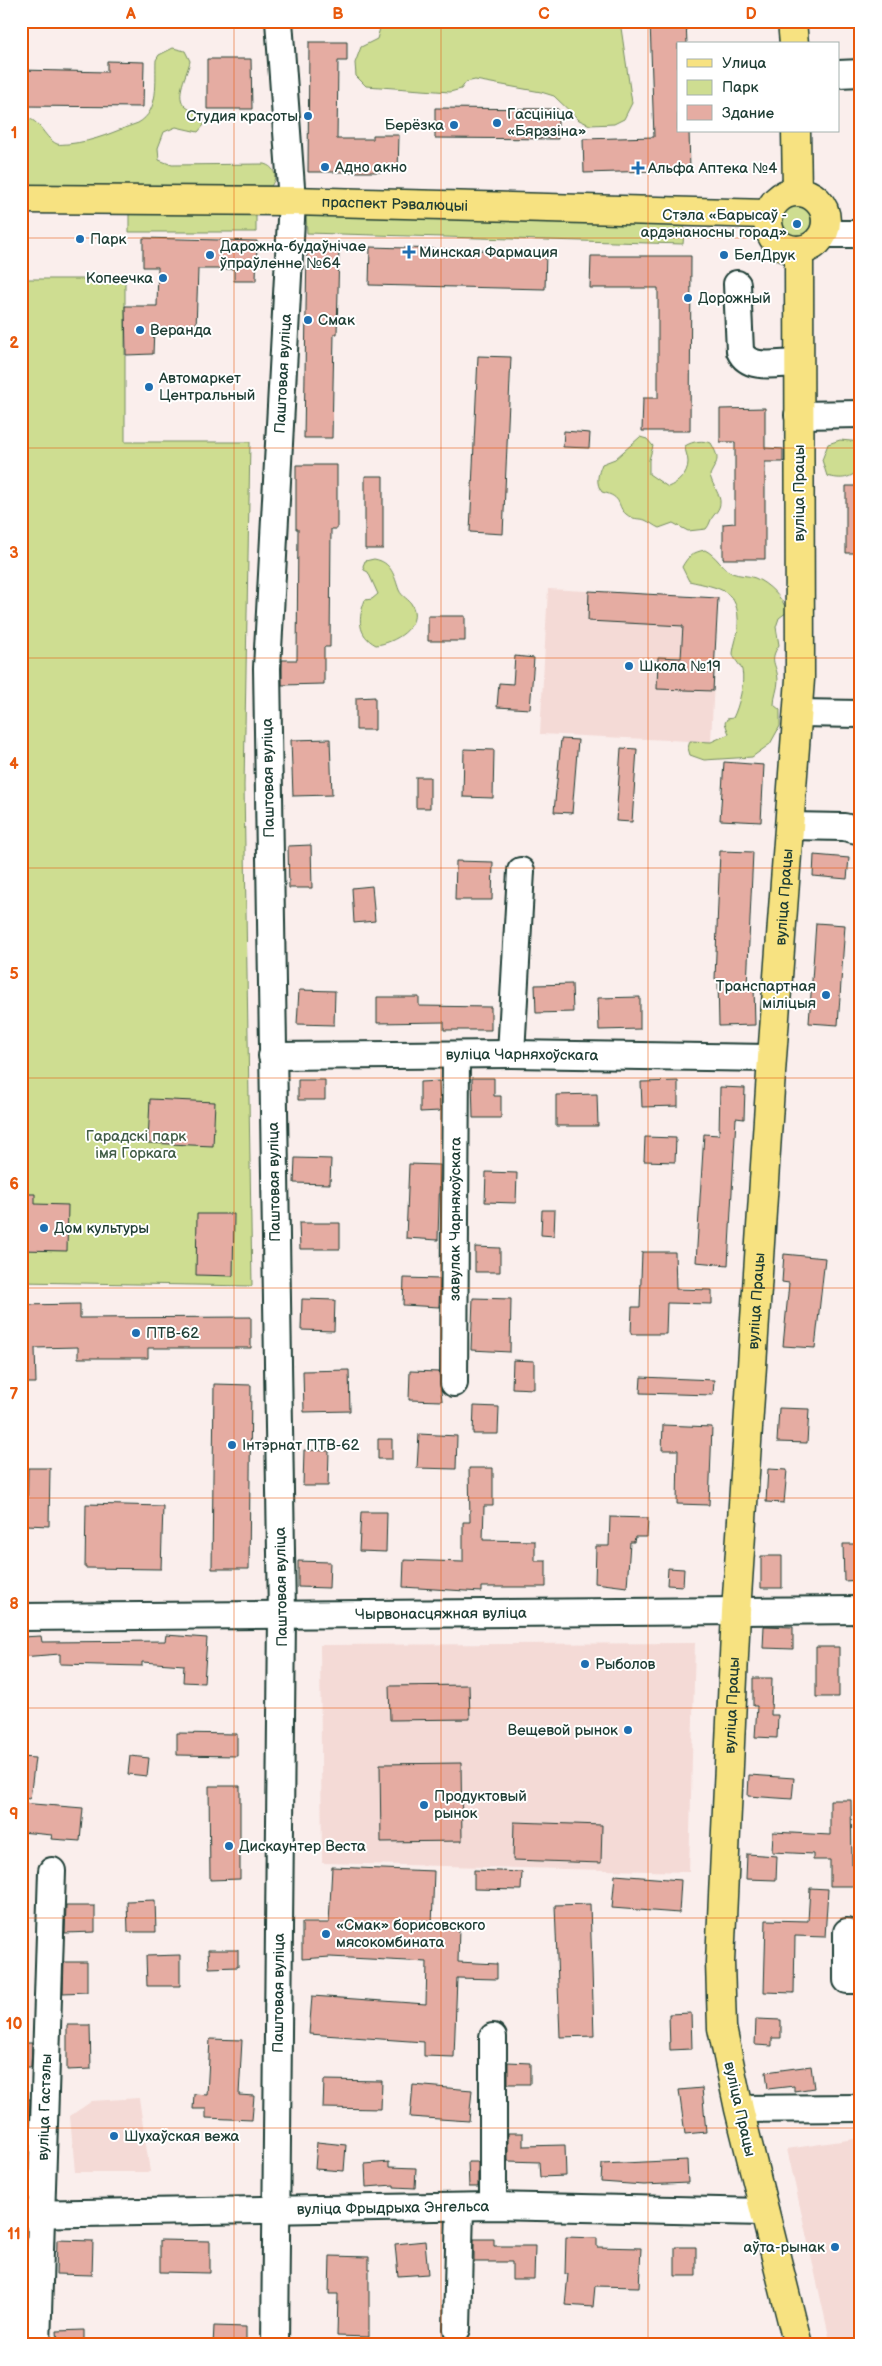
<svg xmlns="http://www.w3.org/2000/svg" width="882" height="2366" viewBox="0 0 882 2366" font-family="'Balsamiq Sans',sans-serif">
	<style>
		.built { fill: #f4dad6 }
		.green { fill: #cedd91; stroke: #768d62 }
		.building { fill: #e5aca2; stroke: #1f3d34 }
		.lines { fill: none; stroke-linecap: round; stroke-linejoin: round }
		.minor-casing { stroke: #1f3d34; stroke-width: 30 }
		.major-casing { stroke: #1f3d34; stroke-width: 31 }
		.minor { stroke: #fff; stroke-width: 26 }
		.major { stroke: #f7e281; stroke-width: 28 }
		.grid { fill: none; stroke: #e8590c; stroke-width: 1; stroke-opacity: 0.55 }
		.poi-dot { fill: #1f6fb2; stroke: #fff; stroke-width: 2 }
		.labels { text-anchor: middle; stroke-width: 4; stroke-linejoin: round; paint-order: stroke }
		.poi-label { font-size: 15px; fill: #1f3d34; stroke: #fff; text-anchor: start }
		.street-label { font-size: 15px; fill: #1f3d34; stroke: #fff }
		.park-label { font-size: 15px; fill: #425d47; stroke: #fff }
		.neatline { fill: none; stroke: #e8590c; stroke-width: 2 }
		.grid-label { font-size: 16px; text-anchor: middle; font-weight: bold; fill: #e8590c }
	</style>
	<rect width="100%" height="100%" fill="#faeeec"/>
	<filter id="ink" filterUnits="userSpaceOnUse"><feTurbulence type="fractalNoise" baseFrequency=".02" numOctaves="2"/><feDisplacementMap in="SourceGraphic" scale="10" xChannelSelector="R" yChannelSelector="G"/><feConvolveMatrix kernelMatrix="1 2 1 2 8 2 1 2 1" color-interpolation-filters="sRGB"/></filter>
	<g filter="url(#ink)">
		<path class="built" d="M 548,589 L 718,598 L 711,742 L 540,734 Z
			M 695,1643 L 689,1872 L 322,1863 L 320,1645 Z
			M 139,2098 L 150,2172 L 75,2172 L 70,2116 L 92,2101 Z
			M 861,2138 L 861,2345 L 831,2345 L 787,2149 Z"/>
		<path class="green" d="M 382,21 L 620,21 L 632,103 L 624,119 L 614,124 L 590,125 L 579,120 L 554,96 L 541,92 L 475,80 L 466,82 L 461,89 L 450,92 L 366,86 L 356,76 L 355,63 L 361,47 L 377,39 Z
			M 173,48 L 185,51 L 190,61 C 188,73 173,97 186,107 C 191,111 197,113 203,118 L 204,125 L 198,132 L 176,127 L 164,132 L 158,148 L 159,160 L 172,165 L 264,164 C 275,167 278,177 271,186 L 21,185 L 21,118 C 40,116 42,137 57,144 C 60,145 64,144 68,144 C 97,141 112,132 138,123 C 160,111 155,81 156,60 L 159,55 Z
			M781 221a15 15 0 1 1 30 0a15 15 0 1 1-30 0Z
			M 129,209 L 256,209 L 256,232 L 129,232 Z
			M 306,212 L 685,221 L 683,244 L 307,233 Z
			M 21,279 L 125,279 L 125,442 L 250,442 L 244,786 L 252,1286 L 21,1282 Z
			M 640,437 L 647,439 L 653,446 L 649,460 L 649,474 L 668,487 C 678,483 688,474 688,462 C 688,456 685,452 685,446 C 693,441 703,440 711,443 C 721,461 717,460 710,475 C 714,492 728,500 714,515 C 710,519 710,525 706,529 L 688,531 L 673,523 L 659,528 C 654,526 650,522 645,520 C 638,518 633,520 626,514 C 616,506 624,497 602,492 C 595,483 598,474 602,464 L 615,459 Z
			M 840,440 L 861,442 L 861,468 C 850,479 842,480 827,476 L 822,460 L 828,444 Z
			M 705,550 C 717,556 722,569 732,573 C 739,576 748,575 755,578 C 768,583 784,599 787,612 L 779,618 L 776,627 L 779,645 C 768,662 777,663 778,680 C 778,689 774,696 774,705 L 780,710 L 780,726 L 770,744 L 752,757 L 704,760 L 690,755 L 688,748 L 690,741 L 711,742 L 729,734 L 725,723 L 727,719 L 733,718 C 739,706 745,682 742,670 C 740,664 733,659 733,653 C 734,644 738,635 738,626 C 740,589 719,588 689,581 L 682,567 C 688,556 693,552 705,550 Z
			M 374,559 C 392,562 394,576 399,590 C 402,597 409,599 412,605 C 423,627 394,643 376,645 C 357,635 358,618 365,600 L 372,599 L 378,594 L 368,572 L 364,570 L 363,566 L 365,561 Z"/>
		<path class="building" d="M 650,21 L 686,21 L 687,44 L 678,44 L 678,131 L 689,131 L 690,170 L 584,173 L 583,139 L 654,137 Z
			M 309,42 L 347,42 L 347,61 L 338,61 L 337,139 L 373,139 L 373,135 L 399,135 L 398,172 L 308,172 Z
			M 207,59 L 251,59 L 252,109 L 207,109 Z
			M 107,61 L 144,62 L 143,107 L 21,106 L 21,70 L 107,72 Z
			M 435,108 L 558,109 L 558,139 L 435,138 Z
			M 143,238 L 257,241 L 256,281 L 234,281 L 234,269 L 198,269 L 196,329 L 154,328 L 153,354 L 126,355 L 125,306 L 157,306 L 158,267 L 143,267 Z
			M 307,246 L 339,247 L 337,334 L 334,334 L 332,438 L 304,438 Z
			M 370,247 L 546,252 L 545,289 L 369,285 Z
			M 591,256 L 691,256 L 690,431 L 642,431 L 643,398 L 658,398 L 658,288 L 590,288 Z
			M 478,356 L 511,357 L 503,534 L 470,532 Z
			M 765,408 L 765,448 L 783,449 L 783,462 L 765,462 L 765,559 L 723,559 L 723,524 L 735,523 L 735,442 L 720,442 L 720,409 Z
			M 564,431 L 590,433 L 589,448 L 563,447 Z
			M 296,465 L 337,465 L 337,529 L 331,529 L 330,647 L 324,647 L 324,684 L 282,685 L 282,660 L 297,660 L 298,529 L 296,529 Z
			M 365,476 L 383,476 L 383,549 L 365,549 Z
			M 846,486 L 861,486 L 861,553 L 846,553 Z
			M 589,591 L 718,598 L 713,691 L 657,689 L 658,657 L 681,658 L 683,626 L 588,621 Z
			M 428,616 L 465,616 L 465,641 L 428,641 Z
			M 515,656 L 534,658 L 530,709 L 497,707 L 499,683 L 513,684 Z
			M 375,697 L 375,730 L 356,730 L 356,698 Z
			M 330,739 L 332,795 L 293,796 L 291,740 Z
			M 561,739 L 578,740 L 572,813 L 554,812 Z
			M 621,748 L 637,749 L 632,822 L 616,821 Z
			M 464,749 L 494,750 L 493,798 L 463,797 Z
			M 724,762 L 764,765 L 761,822 L 720,820 Z
			M 416,777 L 430,777 L 430,808 L 416,808 Z
			M 311,845 L 312,888 L 289,888 L 288,846 Z
			M 720,851 L 753,852 L 747,986 L 754,986 L 755,1025 L 719,1026 L 718,979 L 715,979 Z
			M 814,855 L 849,858 L 847,879 L 813,876 Z
			M 456,861 L 493,862 L 492,900 L 455,900 Z
			M 372,886 L 375,921 L 354,923 L 352,888 Z
			M 816,923 L 845,925 L 838,1025 L 809,1023 Z
			M 572,984 L 573,1012 L 536,1013 L 535,985 Z
			M 299,990 L 335,991 L 334,1025 L 297,1024 Z
			M 377,997 L 419,997 L 419,1006 L 491,1007 L 491,1030 L 444,1030 L 444,1022 L 377,1023 Z
			M 640,997 L 640,1029 L 599,1030 L 598,998 Z
			M 472,1078 L 494,1078 L 494,1096 L 501,1096 L 501,1118 L 473,1118 Z
			M 298,1080 L 325,1080 L 325,1100 L 298,1100 Z
			M 439,1081 L 440,1111 L 420,1112 L 420,1082 Z
			M 678,1081 L 678,1106 L 642,1107 L 641,1082 Z
			M 720,1087 L 745,1088 L 744,1119 L 736,1118 L 728,1265 L 696,1262 L 704,1134 L 719,1135 Z
			M 597,1094 L 598,1126 L 556,1126 L 556,1095 Z
			M 150,1099 L 215,1102 L 213,1146 L 148,1143 Z
			M 645,1137 L 676,1138 L 675,1162 L 644,1161 Z
			M 295,1158 L 331,1159 L 330,1184 L 294,1183 Z
			M 409,1164 L 440,1165 L 438,1240 L 406,1238 Z
			M 486,1172 L 517,1173 L 516,1203 L 485,1202 Z
			M 21,1194 L 35,1194 L 35,1204 L 68,1205 L 67,1251 L 21,1250 Z
			M 542,1210 L 555,1210 L 554,1236 L 541,1235 Z
			M 197,1214 L 234,1214 L 233,1276 L 196,1275 Z
			M 299,1223 L 340,1223 L 340,1249 L 300,1249 Z
			M 475,1247 L 500,1248 L 500,1272 L 475,1272 Z
			M 642,1252 L 675,1252 L 676,1289 L 712,1290 L 712,1304 L 667,1303 L 666,1334 L 631,1334 L 632,1307 L 640,1307 Z
			M 784,1254 L 825,1258 L 815,1348 L 783,1346 L 789,1283 L 782,1282 Z
			M 404,1278 L 440,1279 L 439,1307 L 403,1305 Z
			M 473,1298 L 511,1299 L 510,1352 L 471,1350 Z
			M 302,1299 L 335,1300 L 334,1331 L 301,1330 Z
			M 80,1304 L 80,1318 L 251,1317 L 251,1348 L 148,1348 L 148,1358 L 78,1358 L 78,1347 L 35,1348 L 36,1383 L 21,1383 L 21,1305 Z
			M 513,1360 L 534,1361 L 534,1389 L 512,1388 Z
			M 349,1370 L 350,1411 L 304,1412 L 303,1371 Z
			M 410,1371 L 439,1372 L 442,1401 L 409,1400 Z
			M 641,1377 L 714,1380 L 713,1395 L 640,1393 Z
			M 214,1384 L 251,1385 L 249,1569 L 212,1569 Z
			M 474,1406 L 499,1407 L 498,1434 L 473,1434 Z
			M 779,1408 L 809,1409 L 807,1443 L 777,1442 Z
			M 663,1425 L 712,1427 L 709,1505 L 677,1504 L 678,1450 L 662,1450 Z
			M 419,1434 L 457,1436 L 456,1469 L 417,1468 Z
			M 378,1439 L 392,1439 L 392,1459 L 378,1459 Z
			M 304,1450 L 329,1451 L 328,1486 L 303,1486 Z
			M 28,1468 L 50,1468 L 49,1526 L 27,1525 Z
			M 469,1468 L 493,1468 L 493,1506 L 484,1506 L 483,1540 L 535,1541 L 535,1561 L 546,1561 L 546,1587 L 481,1587 L 481,1592 L 403,1587 L 404,1560 L 463,1562 L 463,1522 L 470,1522 Z
			M 768,1469 L 787,1470 L 784,1503 L 766,1502 Z
			M 86,1504 L 163,1506 L 161,1569 L 85,1568 Z
			M 361,1512 L 387,1512 L 386,1552 L 359,1551 Z
			M 610,1517 L 648,1518 L 647,1537 L 635,1537 L 634,1542 L 630,1542 L 627,1587 L 595,1583 L 596,1546 L 609,1546 Z
			M 843,1544 L 861,1544 L 861,1580 L 844,1581 Z
			M 761,1556 L 782,1556 L 782,1588 L 761,1588 Z
			M 298,1561 L 330,1562 L 329,1588 L 298,1587 Z
			M 668,1568 L 684,1569 L 683,1586 L 667,1585 Z
			M 764,1626 L 793,1627 L 793,1649 L 763,1648 Z
			M 166,1635 L 207,1638 L 204,1683 L 183,1682 L 184,1665 L 142,1662 L 142,1666 L 60,1664 L 60,1654 L 21,1657 L 21,1637 L 41,1636 L 42,1642 L 165,1641 Z
			M 816,1647 L 839,1647 L 839,1697 L 816,1697 Z
			M 753,1678 L 772,1678 L 771,1715 L 778,1715 L 777,1738 L 755,1737 L 757,1706 L 753,1706 Z
			M 469,1685 L 470,1719 L 390,1720 L 389,1686 Z
			M 177,1733 L 237,1734 L 237,1756 L 177,1755 Z
			M 130,1756 L 149,1758 L 147,1776 L 128,1774 Z
			M 21,1757 L 35,1758 L 30,1799 L 21,1798 Z
			M 461,1763 L 462,1841 L 381,1842 L 380,1764 Z
			M 749,1775 L 794,1778 L 792,1799 L 748,1796 Z
			M 209,1786 L 240,1786 L 240,1879 L 210,1880 Z
			M 830,1800 L 851,1800 L 852,1865 L 861,1864 L 861,1886 L 830,1886 L 830,1860 L 813,1860 L 813,1854 L 772,1852 L 773,1832 L 830,1835 Z
			M 21,1803 L 83,1808 L 80,1841 L 51,1839 L 52,1835 L 21,1832 Z
			M 514,1822 L 602,1825 L 601,1863 L 513,1860 Z
			M 747,1854 L 777,1856 L 776,1880 L 746,1879 Z
			M 332,1867 L 434,1871 L 432,1927 L 459,1928 L 458,1962 L 497,1964 L 497,1979 L 457,1978 L 454,2057 L 424,2056 L 424,2042 L 309,2034 L 312,1996 L 426,2004 L 427,1962 L 330,1957 L 302,1959 L 302,1923 L 329,1923 Z
			M 474,1870 L 522,1872 L 521,1890 L 474,1889 Z
			M 615,1875 L 681,1880 L 679,1913 L 612,1908 Z
			M 810,1888 L 828,1889 L 825,1937 L 795,1936 L 794,1993 L 764,1992 L 766,1920 L 808,1921 Z
			M 155,1900 L 156,1932 L 128,1932 L 127,1901 Z
			M 590,1904 L 594,2036 L 560,2037 L 555,1905 Z
			M 66,1906 L 95,1906 L 95,1932 L 65,1933 Z
			M 208,1950 L 238,1950 L 238,1967 L 209,1968 Z
			M 180,1955 L 180,1986 L 147,1986 L 146,1956 Z
			M 64,1962 L 87,1962 L 87,1992 L 63,1993 Z
			M 691,2013 L 692,2049 L 670,2050 L 669,2014 Z
			M 756,2019 L 781,2020 L 781,2038 L 772,2038 L 772,2046 L 755,2045 Z
			M 67,2025 L 90,2025 L 91,2069 L 67,2070 Z
			M 210,2039 L 242,2040 L 239,2095 L 254,2096 L 252,2120 L 206,2118 L 206,2109 L 193,2109 L 194,2094 L 207,2095 Z
			M 21,2043 L 32,2043 L 31,2067 L 21,2067 Z
			M 508,2062 L 530,2063 L 530,2084 L 508,2084 Z
			M 811,2066 L 814,2088 L 794,2091 L 794,2086 L 768,2089 L 766,2072 Z
			M 324,2080 L 382,2081 L 381,2109 L 323,2108 Z
			M 413,2085 L 472,2090 L 469,2121 L 410,2117 Z
			M 702,2088 L 706,2132 L 685,2134 L 679,2090 Z
			M 21,2099 L 30,2099 L 29,2122 L 21,2122 Z
			M 508,2133 L 523,2133 L 523,2146 L 565,2145 L 566,2176 L 540,2177 L 539,2162 L 508,2161 Z
			M 317,2142 L 346,2145 L 344,2171 L 315,2169 Z
			M 687,2160 L 688,2183 L 644,2185 L 601,2182 L 602,2164 Z
			M 389,2162 L 389,2167 L 416,2168 L 415,2188 L 394,2187 L 394,2185 L 366,2187 L 365,2164 Z
			M 468,2162 L 478,2162 L 478,2187 L 469,2187 Z
			M 566,2237 L 597,2238 L 597,2247 L 641,2248 L 639,2287 L 595,2286 L 593,2307 L 565,2305 L 568,2274 L 565,2274 Z
			M 474,2239 L 494,2239 L 494,2246 L 535,2246 L 534,2279 L 512,2279 L 512,2262 L 474,2262 Z
			M 57,2240 L 93,2241 L 92,2275 L 56,2274 Z
			M 160,2240 L 210,2241 L 210,2273 L 160,2272 Z
			M 425,2241 L 428,2274 L 398,2276 L 395,2244 Z
			M 675,2247 L 696,2247 L 696,2276 L 675,2276 Z
			M 330,2256 L 369,2257 L 369,2337 L 337,2336 L 338,2294 L 329,2294 Z
			M 214,2326 L 246,2327 L 246,2345 L 213,2345 Z
			M 84,2330 L 84,2345 L 58,2345 L 57,2331 Z"/>
		<g class="lines">
			<defs>
				<g id="minor">
					<path d="M 838,74 L 861,73"/>
					<path d="M 823,234 L 861,234"/>
					<path d="M 737,284 L 740,351 C 749,371 778,363 797,363"/>
					<path d="M 798,415 L 861,414"/>
					<path d="M 798,713 L 861,714"/>
					<path d="M 789,826 L 844,827 L 861,831"/>
					<path d="M 511,1054 L 521,871"/>
					<path id="s1" d="M 272,1056 L 511,1054 L 772,1058"/>
					<path id="s2" d="M 454,1383 L 456,1055"/>
					<path id="s3" d="M 21,1617 L 861,1610"/>
					<path d="M 847,1932 L 847,1980 L 861,1980"/>
					<path d="M 739,2109 L 861,2108"/>
					<path d="M 493,2206 L 493,2037"/>
					<path id="s4" d="M 21,2214 L 493,2206 L 765,2212"/>
					<path d="M 457,2329 L 460,2207"/>
					<path id="s5" d="M 37,2345 L 52,1871"/>
					<path id="s6" d="M 275,2345 L 282,1616 L 267,668 L 292,201 L 279,21"/>
				</g>
				<g id="major">
					<path d="M 792,21 L 794,44"/>
					<path d="M 796,131 L 797,191"/>
					<circle cx="797" cy="221" r="29"/>
					<path id="s7" d="M 21,199 L 292,201 L 768,214"/>
					<path id="s8" d="M 798,2345 L 739,2109 L 722,2028 L 720,1962 L 736,1612 L 772,1058 L 800,679 L 799,250"/>
				</g>
			</defs>
			<use href="#minor" class="minor-casing"/>
			<use href="#major" class="major-casing"/>
			<use href="#minor" class="minor"/>
			<use href="#major" class="major"/>
		</g>
	</g>
	<path class="grid" d="M 234,21 L 234,2345M 441,21 L 441,2345M 648,21 L 648,2345M 21,238 L 861,238M 21,448 L 861,448M 21,658 L 861,658M 21,868 L 861,868M 21,1078 L 861,1078M 21,1288 L 861,1288M 21,1498 L 861,1498M 21,1708 L 861,1708M 21,1918 L 861,1918M 21,2128 L 861,2128"/>
	<g class="poi-dot">
		<circle cx="308" cy="116" r="5"/>
		<circle cx="497" cy="123" r="5"/>
		<circle cx="454" cy="125" r="5"/>
		<circle cx="325" cy="167" r="5"/>
		<path d="M635.5 160.5h5v5h5v5h-5v5h-5v-5h-5v-5h5z"/>
		<circle cx="797" cy="224" r="5"/>
		<circle cx="80" cy="239" r="5"/>
		<path d="M406.5 244.5h5v5h5v5h-5v5h-5v-5h-5v-5h5z"/>
		<circle cx="210" cy="255" r="5"/>
		<circle cx="724" cy="255" r="5"/>
		<circle cx="163" cy="278" r="5"/>
		<circle cx="688" cy="298" r="5"/>
		<circle cx="308" cy="320" r="5"/>
		<circle cx="140" cy="330" r="5"/>
		<circle cx="149" cy="387" r="5"/>
		<circle cx="629" cy="666" r="5"/>
		<circle cx="826" cy="995" r="5"/>
		<circle cx="44" cy="1228" r="5"/>
		<circle cx="136" cy="1333" r="5"/>
		<circle cx="232" cy="1445" r="5"/>
		<circle cx="585" cy="1664" r="5"/>
		<circle cx="628" cy="1730" r="5"/>
		<circle cx="424" cy="1805" r="5"/>
		<circle cx="229" cy="1846" r="5"/>
		<circle cx="326" cy="1934" r="5"/>
		<circle cx="114" cy="2136" r="5"/>
		<circle cx="835" cy="2247" r="5"/>
	</g>
	<g class="labels">
		<g class="poi-label">
			<text x="507" y="119">Гасцініца<tspan x="507" dy="17">«Бярэзіна»</tspan></text>
			<text x="298" y="121" text-anchor="end">Студия красоты</text>
			<text x="444" y="130" text-anchor="end">Берёзка</text>
			<text x="335" y="172">Адно акно</text>
			<text x="648" y="173">Альфа Аптека №4</text>
			<text x="787" y="220" text-anchor="end">Стэла «Барысаў -<tspan x="787" dy="17">ардэнаносны горад»</tspan></text>
			<text x="90" y="244">Парк</text>
			<text x="220" y="251">Дарожна-будаўнічае<tspan x="220" dy="17">ўпраўленне №64</tspan></text>
			<text x="419" y="257">Минская Фармация</text>
			<text x="734" y="260">БелДрук</text>
			<text x="153" y="283" text-anchor="end">Копеечка</text>
			<text x="698" y="303">Дорожный</text>
			<text x="318" y="325">Смак</text>
			<text x="150" y="335">Веранда</text>
			<text x="159" y="383">Автомаркет<tspan x="159" dy="17">Центральный</tspan></text>
			<text x="639" y="671">Школа №19</text>
			<text x="816" y="991" text-anchor="end">Транспартная<tspan x="816" dy="17">міліцыя</tspan></text>
			<text x="54" y="1233">Дом культуры</text>
			<text x="146" y="1338">ПТВ-62</text>
			<text x="242" y="1450">Інтэрнат ПТВ-62</text>
			<text x="595" y="1669">Рыболов</text>
			<text x="618" y="1735" text-anchor="end">Вещевой рынок</text>
			<text x="434" y="1801">Продуктовый<tspan x="434" dy="17">рынок</tspan></text>
			<text x="239" y="1851">Дискаунтер Веста</text>
			<text x="336" y="1930">«Смак» борисовского<tspan x="336" dy="17">мясокомбината</tspan></text>
			<text x="124" y="2141">Шухаўская вежа</text>
			<text x="825" y="2252" text-anchor="end">аўта-рынак</text>
		</g>
		<g class="street-label">
			<text dy="5" stroke="none"><textPath href="#s7" startOffset="374">праспект Рэвалюцыі</textPath></text>
			<text dy="5" stroke="none"><textPath href="#s6" startOffset="1972">Паштовая вуліца</textPath></text>
			<text transform="translate(799 493) rotate(-90)" y="5">вуліца Працы</text>
			<text transform="translate(268 778) rotate(-91)" y="5">Паштовая вуліца</text>
			<text dy="5" stroke="none"><textPath href="#s8" startOffset="1459">вуліца Працы</textPath></text>
			<text dy="5" stroke="none"><textPath href="#s1" startOffset="250">вуліца Чарняхоўскага</textPath></text>
			<text transform="translate(274 1182) rotate(-91)" y="5">Паштовая вуліца</text>
			<text dy="5" stroke="none"><textPath href="#s2" startOffset="164">завулак Чарняхоўскага</textPath></text>
			<text dy="5" stroke="none"><textPath href="#s8" startOffset="1054">вуліца Працы</textPath></text>
			<text transform="translate(281 1587) rotate(-91)" y="5">Паштовая вуліца</text>
			<text dy="5" stroke="none"><textPath href="#s3" startOffset="420">Чырвонасцяжная вуліца</textPath></text>
			<text dy="5" stroke="none"><textPath href="#s8" startOffset="649">вуліца Працы</textPath></text>
			<text dy="5" stroke="none"><textPath href="#s6" startOffset="352">Паштовая вуліца</textPath></text>
			<text dy="5" stroke="none"><textPath href="#s5" startOffset="238">вуліца Гастэлы</textPath></text>
			<text transform="translate(740 2109) rotate(77)" y="5">вуліца Працы</text>
			<text dy="5" stroke="none"><textPath href="#s4" startOffset="372">вуліца Фрыдрыха Энгельса</textPath></text>
		</g>
		<g class="park-label">
			<text x="136" y="1141">Гарадскі парк<tspan x="136" dy="17">імя Горкага</tspan></text>
		</g>
	</g>
	<rect width="882" height="2366" fill="none" stroke="#fff" stroke-width="55"/>
	<rect x="677" y="42" width="162" height="90" fill="#ffffff" stroke="#a5b1ae"/>
	<rect x="687" y="59" width="25" height="8" fill="#f7e281" stroke="#a5b1ae"/>
	<text x="722" y="68" font-size="15" fill="#1f3d34">Улица</text>
	<rect x="687" y="80" width="25" height="15" fill="#cedd91" stroke="#a5b1ae"/>
	<text x="722" y="92" font-size="15" fill="#1f3d34">Парк</text>
	<rect x="687" y="105" width="25" height="15" fill="#e5aca2" stroke="#a5b1ae"/>
	<text x="722" y="118" font-size="15" fill="#1f3d34">Здание</text>
	<rect x="28" y="28" width="826" height="2310" class="neatline"/>
	<g class="grid-label">
		<text x="131" y="19">A</text>
		<text x="338" y="19">B</text>
		<text x="544" y="19">C</text>
		<text x="751" y="19">D</text>
		<text x="14" y="138">1</text>
		<text x="14" y="348">2</text>
		<text x="14" y="558">3</text>
		<text x="14" y="769">4</text>
		<text x="14" y="979">5</text>
		<text x="14" y="1189">6</text>
		<text x="14" y="1399">7</text>
		<text x="14" y="1609">8</text>
		<text x="14" y="1819">9</text>
		<text x="14" y="2029">10</text>
		<text x="14" y="2239">11</text>
	</g>
</svg>
